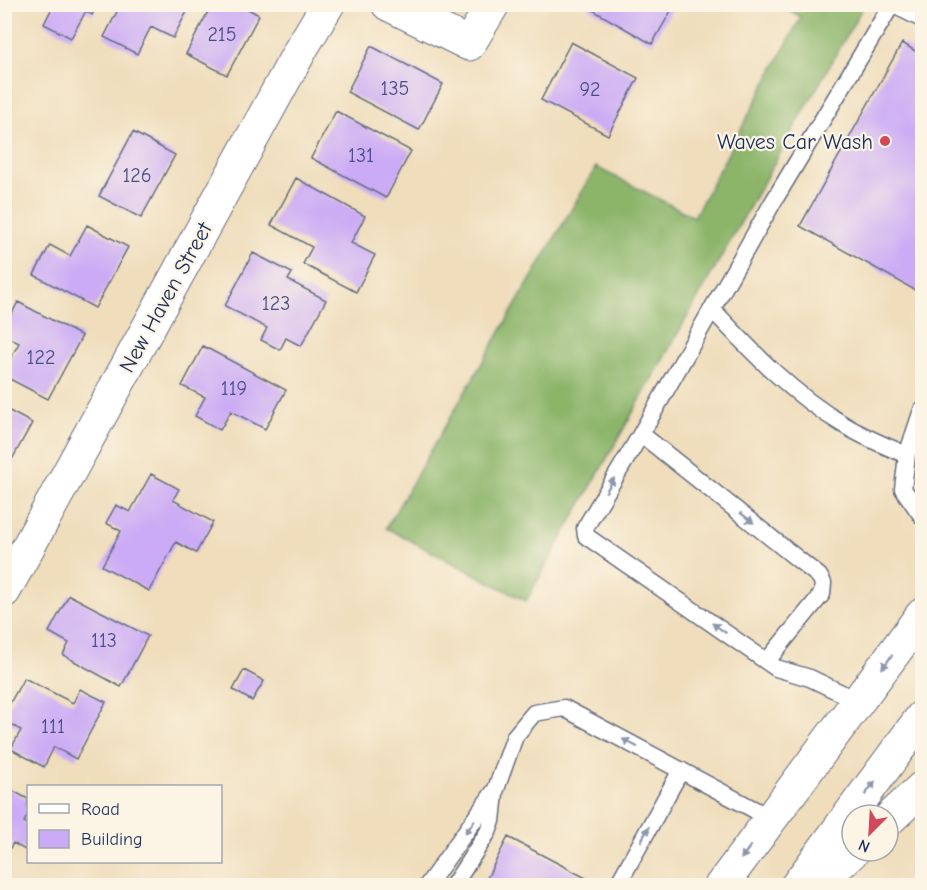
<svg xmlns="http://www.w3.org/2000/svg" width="927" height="890" viewBox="0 0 927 890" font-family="'Comic Neue',sans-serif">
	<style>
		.forest { fill: #8cb56b; stroke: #547264; stroke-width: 1.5 }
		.building { fill: #cbabf5 }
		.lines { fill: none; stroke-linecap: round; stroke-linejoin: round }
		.service-casing { stroke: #656c7f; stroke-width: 19 }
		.minor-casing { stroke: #656c7f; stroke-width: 35 }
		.trunk-casing { stroke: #656c7f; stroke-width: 35 }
		.service { stroke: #fff; stroke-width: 16 }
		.minor { stroke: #fff; stroke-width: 33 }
		.trunk { stroke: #fff; stroke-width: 33 }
		.oneway { fill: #8d97ae }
		.poi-dot { fill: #d1495b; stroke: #fcf5e5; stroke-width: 2 }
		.labels { text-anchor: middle; stroke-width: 4.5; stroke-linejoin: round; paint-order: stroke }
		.number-label { font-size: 20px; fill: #474e84 }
		.poi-label { font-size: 22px; fill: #1b2f5e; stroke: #fcf5e5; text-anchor: end }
		.street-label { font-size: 22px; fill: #1b2f5e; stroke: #fcf5e5 }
	</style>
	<rect width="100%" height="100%" fill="#fcf5e5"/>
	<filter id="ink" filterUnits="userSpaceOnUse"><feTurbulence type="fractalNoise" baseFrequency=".0167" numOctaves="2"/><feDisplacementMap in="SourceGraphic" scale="12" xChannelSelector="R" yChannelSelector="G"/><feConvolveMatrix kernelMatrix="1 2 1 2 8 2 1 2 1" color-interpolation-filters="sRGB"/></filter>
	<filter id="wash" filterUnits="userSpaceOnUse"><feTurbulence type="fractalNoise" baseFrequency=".008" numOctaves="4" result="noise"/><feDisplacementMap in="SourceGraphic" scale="24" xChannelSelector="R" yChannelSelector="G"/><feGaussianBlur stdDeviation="1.35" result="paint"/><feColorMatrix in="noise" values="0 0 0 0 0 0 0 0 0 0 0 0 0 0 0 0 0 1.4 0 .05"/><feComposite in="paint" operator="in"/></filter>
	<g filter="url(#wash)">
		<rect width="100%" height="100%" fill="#efddbb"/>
		<path class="forest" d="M 781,5 L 864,5 L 526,601 L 386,528 L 596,167 L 694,217 L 801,17 Z"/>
		<g id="blocks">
			<path class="building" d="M 54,4 L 98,4 L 92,15 L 86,11 L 71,38 L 44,24 Z
				M 121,4 L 191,4 L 173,38 L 151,27 L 137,54 L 104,37 Z
				M 212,4 L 239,4 L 259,15 L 227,75 L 186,54 Z
				M 591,4 L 675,4 L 652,44 L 589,8 Z
				M 571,42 L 638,78 L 608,135 L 541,100 Z
				M 902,43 L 922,55 L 922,294 L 800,226 Z
				M 371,46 L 443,84 L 419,130 L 347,92 Z
				M 336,111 L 411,151 L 386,198 L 311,158 Z
				M 133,132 L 175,155 L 141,218 L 99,196 Z
				M 296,178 L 365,216 L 351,243 L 375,255 L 356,292 L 303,264 L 312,247 L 271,225 Z
				M 87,225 L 128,247 L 95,308 L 34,275 L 50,245 L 70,256 Z
				M 253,253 L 292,273 L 288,280 L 326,300 L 301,346 L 286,338 L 280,350 L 261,340 L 267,328 L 225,306 Z
				M 18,302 L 82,336 L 48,399 L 4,376 L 4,370 L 19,343 L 4,335 L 4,328 Z
				M 203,346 L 286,390 L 265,429 L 231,411 L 220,430 L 195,416 L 205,397 L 182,386 Z
				M 4,408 L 32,423 L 4,474 Z
				M 151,474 L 179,489 L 173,500 L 213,522 L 196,553 L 176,542 L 149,591 L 102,566 L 121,531 L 106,523 L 116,505 L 130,512 Z
				M 69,595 L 148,636 L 121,687 L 63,655 L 69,643 L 49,632 Z
				M 244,670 L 264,681 L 252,701 L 233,690 Z
				M 24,678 L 73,703 L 80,689 L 106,702 L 76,759 L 54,747 L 44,767 L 11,749 L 21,730 L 4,721 L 4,714 Z
				M 4,786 L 28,799 L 28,814 L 24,822 L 28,824 L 28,842 L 25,850 L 13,843 L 4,858 Z
				M 508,837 L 601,886 L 483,886 Z"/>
		</g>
	</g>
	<g filter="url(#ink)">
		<use href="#blocks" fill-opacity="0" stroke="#656c7f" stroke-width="1.5"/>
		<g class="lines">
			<defs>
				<path id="service" d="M 922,410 L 907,455 L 903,489 L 922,516
					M 641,434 L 712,309
					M 907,455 C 885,446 864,437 844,425 C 793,395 752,352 712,309 L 773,202 L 892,4 L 922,19
					M 767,661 L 822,594 L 823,583 L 819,576 L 641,434 L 585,528 L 586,536 L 776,668 L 810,678 L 858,701
					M 427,886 L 496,789 L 515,736 L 534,713 L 564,708 L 770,818
					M 453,886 L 488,832 L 492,821 L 495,793
					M 617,886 L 681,770"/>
				<path id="minor" d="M 388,4 L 469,44 L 493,4
					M 4,591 L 301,49 L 328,4
					M 888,820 L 922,788
					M 815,886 L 853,851"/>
				<path id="trunk" d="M 721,886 L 922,615
					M 797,886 L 922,717"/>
			</defs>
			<use href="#service" class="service-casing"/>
			<use href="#minor" class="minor-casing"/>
			<use href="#trunk" class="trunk-casing"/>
			<use href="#service" class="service"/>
			<use href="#minor" class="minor"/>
			<use href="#trunk" class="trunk"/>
		</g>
		<defs><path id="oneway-solid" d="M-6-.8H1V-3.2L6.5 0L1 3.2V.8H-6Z" transform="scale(1.5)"/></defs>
		<g class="oneway">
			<use href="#oneway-solid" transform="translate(610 485) rotate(-59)"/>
			<use href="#oneway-solid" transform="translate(747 518) rotate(38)"/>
			<use href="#oneway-solid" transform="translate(719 628) rotate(-145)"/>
			<use href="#oneway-solid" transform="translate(887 662) rotate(127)"/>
			<use href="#oneway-solid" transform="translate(630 743) rotate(-152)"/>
			<use href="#oneway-solid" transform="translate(870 788) rotate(-53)"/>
			<use href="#oneway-solid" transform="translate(470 827) rotate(125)"/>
			<use href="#oneway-solid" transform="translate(645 834) rotate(-61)"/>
			<use href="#oneway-solid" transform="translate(746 852) rotate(126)"/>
		</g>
	</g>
	<circle class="poi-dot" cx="885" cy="141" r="6"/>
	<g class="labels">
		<g class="number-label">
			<text x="222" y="41">215</text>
			<text x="395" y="95">135</text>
			<text x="590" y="96">92</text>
			<text x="361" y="162">131</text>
			<text x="137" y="182">126</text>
			<text x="276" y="310">123</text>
			<text x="41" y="364">122</text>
			<text x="234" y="395">119</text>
			<text x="104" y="647">113</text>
			<text x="53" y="733">111</text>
		</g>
		<g class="poi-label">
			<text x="873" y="149">Waves Car Wash</text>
		</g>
		<g class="street-label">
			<text transform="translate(165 297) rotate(-61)" y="8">New Haven Street</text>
		</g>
	</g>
	<rect width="927" height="890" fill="none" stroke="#fcf5e5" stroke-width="24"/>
	<rect x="27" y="785" width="195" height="78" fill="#fcf5e5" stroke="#a2a6af" stroke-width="1.5"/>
	<rect x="39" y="804" width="30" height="9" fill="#ffffff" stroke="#a2a6af" stroke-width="1.5"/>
	<text x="81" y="815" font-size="18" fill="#1b2f5e">Road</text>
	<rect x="39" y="830" width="30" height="18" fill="#cbabf5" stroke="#a2a6af" stroke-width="1.5"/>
	<text x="81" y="845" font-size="18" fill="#1b2f5e">Building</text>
	<g transform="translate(870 833) rotate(204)"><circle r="28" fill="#fcf5e5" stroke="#a2a6af" stroke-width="1.5"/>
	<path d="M0-4.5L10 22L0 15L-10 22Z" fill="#d1495b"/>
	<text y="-9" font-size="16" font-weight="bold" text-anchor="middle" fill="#1b2f5e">N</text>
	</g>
</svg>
